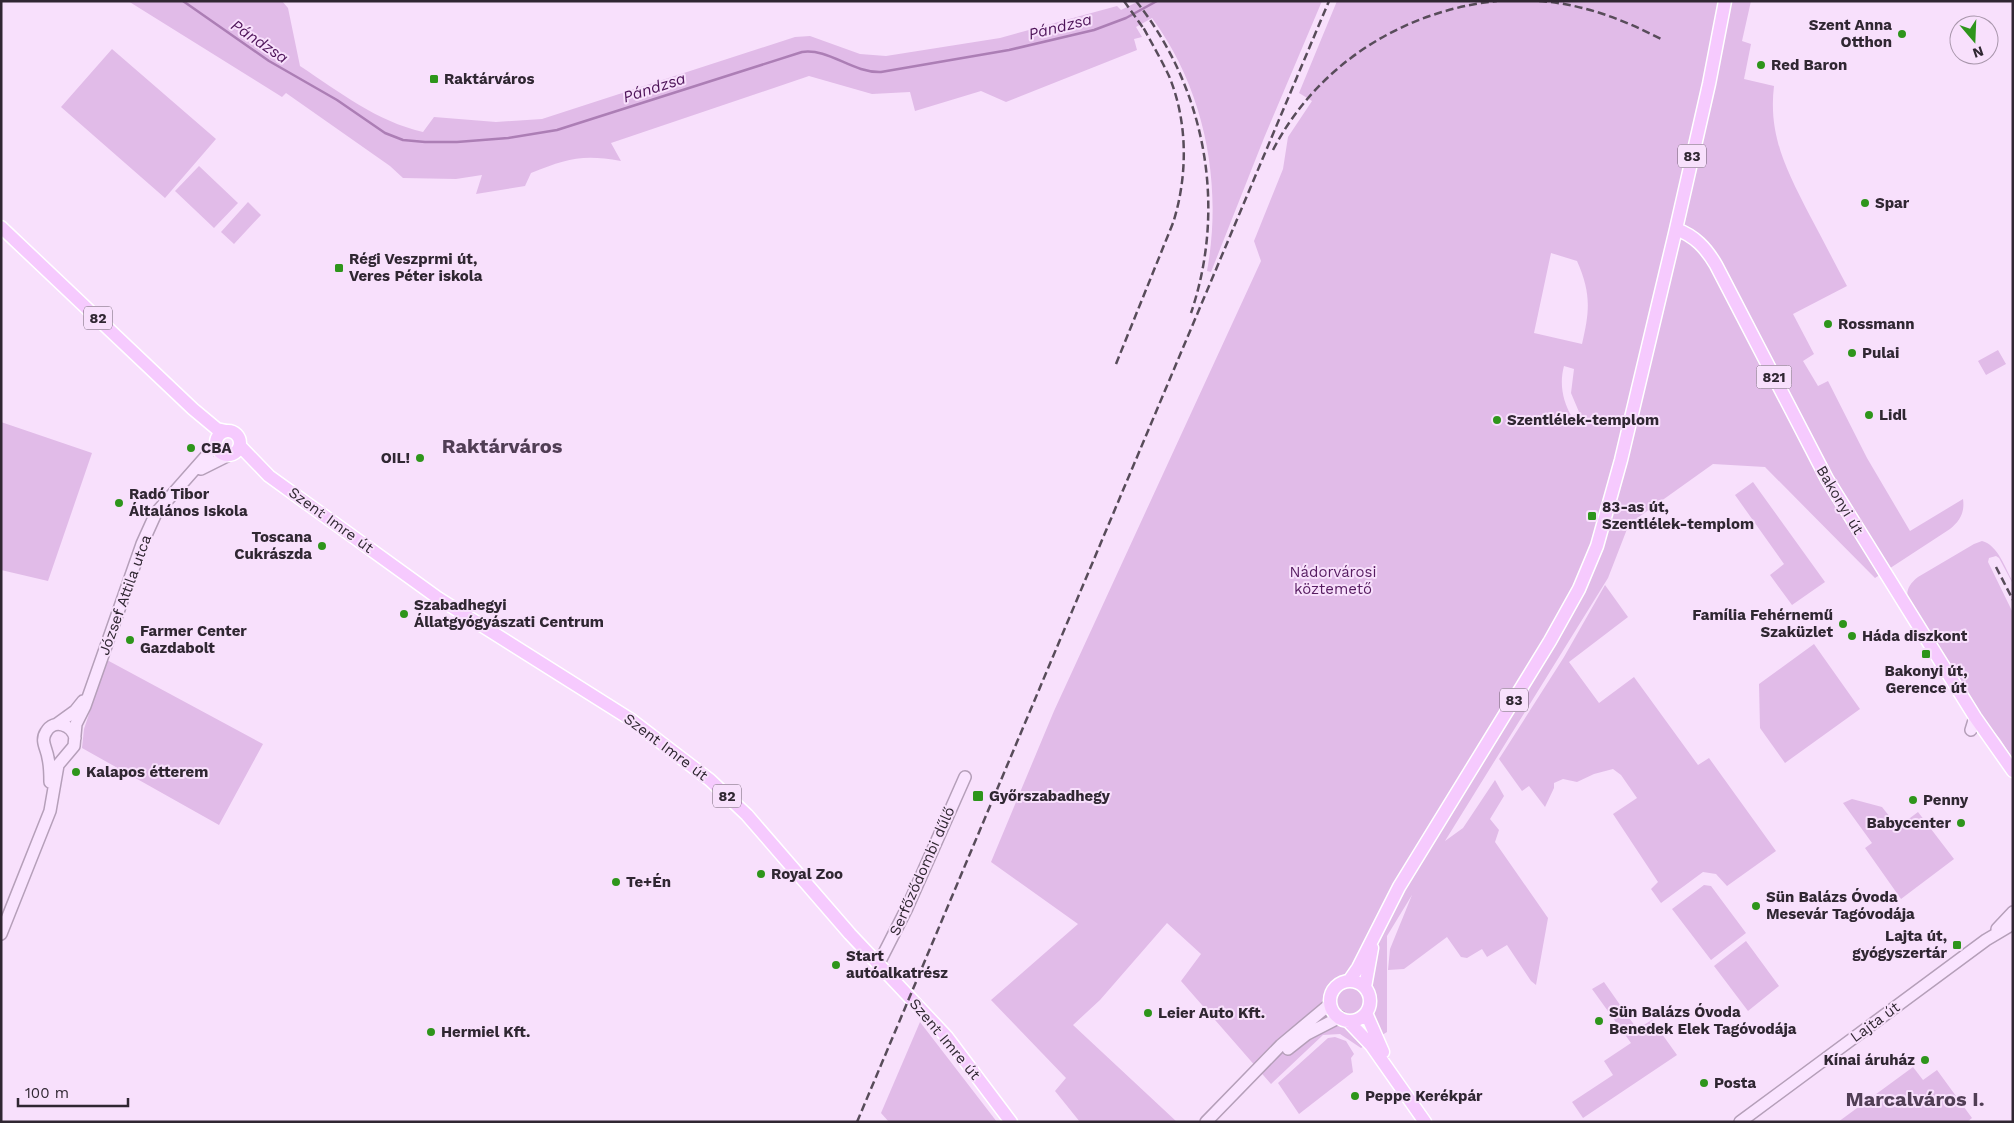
<svg xmlns="http://www.w3.org/2000/svg" width="2014" height="1123" viewBox="0 0 2014 1123" font-family="'Work Sans',sans-serif">
	<style>
		.green { fill: #e1bbe8; fill-rule: evenodd }
		.lines { fill: none; stroke-linecap: round; stroke-linejoin: round }
		.stream { stroke: #ac7eb5; stroke-width: 2.5 }
		.secondary-casing { stroke: #b59fb9; stroke-width: 14 }
		.primary-casing { stroke: #fff; stroke-width: 15 }
		.secondary { stroke: #fae4ff; stroke-width: 11 }
		.primary { stroke: #f6cafe; stroke-width: 12 }
		.rail { stroke: #584c5a; stroke-width: 2.5; stroke-dasharray: 8 4; stroke-linecap: butt }
		.poi-dot { fill: #2e951b; stroke: #f8e0fc; stroke-width: 2 }
		.labels { text-anchor: middle; stroke-width: 4; stroke-linejoin: round; paint-order: stroke }
		.shield { fill: #f8e0fc; stroke: #6c5e6f; stroke-width: 1 }
		.shield-label { font-size: 14px; font-weight: bold; fill: #302732 }
		.poi-label { font-size: 15px; font-weight: bold; fill: #302732; stroke: #f8e0fc; text-anchor: start }
		.street-label { font-size: 15px; fill: #302732; stroke: #f8e0fc }
		.park-label { font-size: 15px; fill: #561c60; stroke: #f8e0fc }
		.water-label { font-size: 16px; font-style: italic; fill: #4d1358; stroke: #f8e0fc }
		.district-label { font-size: 20px; font-weight: bold; fill: #513e55; stroke: #f8e0fc }
	</style>
	<rect width="100%" height="100%" fill="#f8e0fc"/>
	<path class="green" d="M 128,1 L 282,1 L 288,8 L 300,66 C 341,93 376,121 423,132 L 434,117 L 496,122 L 542,119 L 795,37 L 810,36 L 860,54 L 886,56 L 1000,38 L 1117,6 L 1121,10 L 1139,1 L 1322,1 L 1264,138 L 1211,272 L 1207,271 C 1223,184 1205,90 1152,18 L 1136,27 L 1142,37 L 1134,39 L 1137,50 L 1006,102 L 981,91 L 915,111 L 910,92 L 872,94 L 809,76 L 611,143 L 621,161 C 581,154 567,159 531,173 L 525,186 L 476,194 L 482,175 L 456,179 L 403,178 L 390,166 L 286,93 L 282,97 Z
		M 1337,1 L 1751,1 L 1742,41 L 1751,44 L 1744,79 L 1774,86 C 1768,136 1787,171 1809,214 C 1822,238 1834,262 1847,286 L 1793,314 L 1814,354 L 1803,361 L 1818,386 L 1828,381 L 1867,458 L 1910,531 L 1963,499 C 1965,512 1960,521 1950,529 L 1875,578 L 1765,467 L 1713,464 L 1629,524 L 1608,578 L 1445,841 L 1463,828 L 1495,780 L 1504,796 L 1490,819 L 1499,830 L 1495,842 L 1548,918 L 1536,985 L 1531,981 L 1507,945 L 1487,957 L 1482,949 L 1467,958 L 1461,957 L 1447,937 L 1404,969 L 1388,970 L 1390,949 L 1412,895 L 1387,936 L 1387,1032 L 1361,1048 L 1340,1034 L 1323,1035 L 1271,1084 L 1181,981 L 1201,954 L 1167,923 L 1100,1000 L 1073,1025 L 1177,1122 L 1080,1122 L 1055,1091 L 1066,1078 L 991,1000 L 1078,924 L 991,862 L 1054,711 L 1261,261 L 1254,241 L 1283,169 L 1288,137 L 1312,101 L 1299,93 ZM 1551,253 L 1577,261 C 1591,293 1590,310 1582,344 L 1534,333 ZM 1564,366 L 1574,369 L 1571,393 L 1579,412 L 1572,417 C 1563,402 1559,384 1564,366 Z
		M 112,49 L 216,139 L 165,198 L 61,107 Z
		M 199,166 L 238,203 L 214,228 L 175,191 Z
		M 248,202 L 261,215 L 234,244 L 221,232 Z
		M 1998,350 L 2006,364 L 1986,375 L 1978,361 Z
		M 1,422 L 92,453 L 48,581 L 1,570 Z
		M 1753,482 L 1825,582 L 1792,605 L 1770,575 L 1784,564 L 1735,495 Z
		M 1982,541 C 1998,545 2005,568 2013,582 L 2013,584 L 1999,558 L 1996,556 L 1989,558 L 1988,562 L 1991,568 L 2013,613 L 2013,759 L 2000,739 L 1974,708 L 1909,603 C 1905,592 1908,585 1918,577 L 1974,544 Z
		M 1605,585 L 1628,617 L 1569,662 L 1599,703 L 1634,677 L 1698,765 L 1709,758 L 1776,851 L 1727,886 L 1716,874 L 1703,872 L 1661,903 L 1651,889 L 1658,882 L 1613,814 L 1637,798 L 1621,775 L 1613,769 L 1594,774 L 1577,782 L 1563,779 L 1554,783 L 1554,788 L 1545,807 L 1529,786 L 1522,791 L 1499,759 L 1564,657 Z
		M 1814,644 L 1860,709 L 1785,763 L 1760,728 L 1759,684 Z
		M 107,660 L 263,744 L 219,825 L 82,748 L 84,729 Z
		M 1852,799 L 1882,807 L 1898,827 L 1918,812 L 1954,859 L 1901,899 L 1865,848 L 1872,843 L 1843,803 Z
		M 1704,885 L 1711,886 L 1746,933 L 1711,960 L 1672,909 Z
		M 1746,941 L 1779,986 L 1748,1011 L 1714,966 Z
		M 1604,982 L 1637,1029 L 1652,1020 L 1677,1055 L 1583,1118 L 1572,1102 L 1613,1075 L 1604,1061 L 1631,1043 L 1592,989 Z
		M 920,1022 L 997,1122 L 889,1122 L 881,1113 Z
		M 1335,1037 L 1346,1041 L 1354,1054 L 1351,1058 L 1353,1072 L 1299,1114 L 1278,1083 L 1328,1038 Z
		M 1913,1067 L 1923,1080 L 1937,1070 L 1972,1118 L 1967,1122 L 1838,1122 Z"/>
	<g class="lines">
		<path class="stream" d="M 183,1 L 269,61 L 337,100 L 385,133 L 403,140 L 425,142 L 457,142 L 508,138 L 557,130 L 802,52 C 829,48 852,73 881,72 L 1009,50 L 1094,30 L 1126,18 L 1157,1"/>
		<defs>
			<path id="secondary" d="M 201,469 L 229,455
				M 57,724 L 75,711 L 83,701
				M 1971,730 L 1975,717
				M 50,782 C 50,774 50,766 48,758 C 47,749 40,741 46,732 C 54,718 72,725 75,738
				M 1997,929 L 2013,912
				M 1,934 L 50,811 L 58,765 L 74,746 L 76,724 L 85,706 L 142,544 L 156,513 L 216,445
				M 878,965 L 907,908 L 965,777
				M 1288,1049 L 1307,1034 L 1340,1017
				M 1206,1122 L 1281,1045 L 1330,1004
				M 1740,1122 L 1986,940 L 2013,924"/>
			<path id="primary" d="M 1,227 L 193,409 L 217,429 L 226,431
				M 1676,229 C 1695,236 1706,248 1716,265 L 1827,479 L 1975,717 L 2013,771
				M216 443a12 12 0 1 1 24 0a12 12 0 1 1-24 0Z
				M 240,446 L 269,476 L 438,598 L 630,719 L 710,780 L 747,815 L 850,934 L 947,1037 L 1011,1122
				M 1349,981 L 1358,968 L 1399,887 L 1550,641 L 1579,589 L 1597,546 L 1621,460 L 1676,229 L 1709,84 L 1725,1
				M1330 1001a20 20 0 1 1 40 0a20 20 0 1 1-40 0Z
				M 1365,987 L 1372,948
				M 1366,1013 L 1383,1052
				M 1348,1021 L 1371,1045 L 1425,1122"/>
		</defs>
		<use href="#secondary" class="secondary-casing"/>
		<use href="#primary" class="primary-casing"/>
		<use href="#secondary" class="secondary"/>
		<use href="#primary" class="primary"/>
		<path class="rail" d="M 1124,1 L 1146,32
			M 1136,1 C 1206,89 1227,207 1191,313
			M 1539,1 C 1583,4 1622,19 1661,39
			M 1273,150 C 1317,65 1402,11 1497,1
			M 1116,364 L 1173,223 C 1188,176 1188,122 1169,76 C 1161,59 1151,42 1142,25
			M 1996,567 L 2013,600
			M 857,1122 L 1329,1"/>
	</g>
	<g class="poi-dot">
		<circle cx="1902" cy="34" r="5"/>
		<circle cx="1761" cy="65" r="5"/>
		<rect x="429" y="74" width="10" height="10" rx="2.5"/>
		<circle cx="1865" cy="203" r="5"/>
		<rect x="334" y="263" width="10" height="10" rx="2.5"/>
		<circle cx="1828" cy="324" r="5"/>
		<circle cx="1852" cy="353" r="5"/>
		<circle cx="1869" cy="415" r="5"/>
		<circle cx="1497" cy="420" r="5"/>
		<circle cx="191" cy="448" r="5"/>
		<circle cx="420" cy="458" r="5"/>
		<circle cx="119" cy="503" r="5"/>
		<rect x="1587" y="511" width="10" height="10" rx="2.5"/>
		<circle cx="322" cy="546" r="5"/>
		<circle cx="404" cy="614" r="5"/>
		<circle cx="1843" cy="624" r="5"/>
		<circle cx="1852" cy="636" r="5"/>
		<circle cx="130" cy="640" r="5"/>
		<rect x="1921" y="649" width="10" height="10" rx="2.5"/>
		<circle cx="76" cy="772" r="5"/>
		<rect x="972" y="790" width="12" height="12" rx="2.5"/>
		<circle cx="1913" cy="800" r="5"/>
		<circle cx="1961" cy="823" r="5"/>
		<circle cx="761" cy="874" r="5"/>
		<circle cx="616" cy="882" r="5"/>
		<circle cx="1756" cy="906" r="5"/>
		<rect x="1952" y="940" width="10" height="10" rx="2.5"/>
		<circle cx="836" cy="965" r="5"/>
		<circle cx="1148" cy="1013" r="5"/>
		<circle cx="1599" cy="1021" r="5"/>
		<circle cx="431" cy="1032" r="5"/>
		<circle cx="1925" cy="1060" r="5"/>
		<circle cx="1704" cy="1083" r="5"/>
		<circle cx="1355" cy="1096" r="5"/>
	</g>
	<g class="labels">
		<g class="shield">
			<rect x="1678" y="144.5" width="28" height="23" rx="4"/>
			<rect x="84" y="306.5" width="28" height="23" rx="4"/>
			<rect x="1756.5" y="365.5" width="35" height="23" rx="4"/>
			<rect x="1500" y="688.5" width="28" height="23" rx="4"/>
			<rect x="713" y="784.5" width="28" height="23" rx="4"/>
		</g>
		<g class="shield-label">
			<text x="1692" y="161">83</text>
			<text x="98" y="323">82</text>
			<text x="1774" y="382">821</text>
			<text x="1514" y="705">83</text>
			<text x="727" y="801">82</text>
		</g>
		<g class="poi-label">
			<text x="1892" y="30" text-anchor="end">Szent Anna<tspan x="1892" dy="17">Otthon</tspan></text>
			<text x="1771" y="70">Red Baron</text>
			<text x="444" y="84">Raktárváros</text>
			<text x="1875" y="208">Spar</text>
			<text x="349" y="264">Régi Veszprmi út,<tspan x="349" dy="17">Veres Péter iskola</tspan></text>
			<text x="1838" y="329">Rossmann</text>
			<text x="1862" y="358">Pulai</text>
			<text x="1879" y="420">Lidl</text>
			<text x="1507" y="425">Szentlélek-templom</text>
			<text x="201" y="453">CBA</text>
			<text x="410" y="463" text-anchor="end">OIL!</text>
			<text x="129" y="499">Radó Tibor<tspan x="129" dy="17">Általános Iskola</tspan></text>
			<text x="1602" y="512">83-as út,<tspan x="1602" dy="17">Szentlélek-templom</tspan></text>
			<text x="312" y="542" text-anchor="end">Toscana<tspan x="312" dy="17">Cukrászda</tspan></text>
			<text x="414" y="610">Szabadhegyi<tspan x="414" dy="17">Állatgyógyászati Centrum</tspan></text>
			<text x="1833" y="620" text-anchor="end">Família Fehérnemű<tspan x="1833" dy="17">Szaküzlet</tspan></text>
			<text x="140" y="636">Farmer Center<tspan x="140" dy="17">Gazdabolt</tspan></text>
			<text x="1862" y="641">Háda diszkont</text>
			<text x="1926" y="676" text-anchor="middle">Bakonyi út,<tspan x="1926" dy="17">Gerence út</tspan></text>
			<text x="86" y="777">Kalapos étterem</text>
			<text x="989" y="801">Győrszabadhegy</text>
			<text x="1923" y="805">Penny</text>
			<text x="1951" y="828" text-anchor="end">Babycenter</text>
			<text x="771" y="879">Royal Zoo</text>
			<text x="626" y="887">Te+Én</text>
			<text x="1766" y="902">Sün Balázs Óvoda<tspan x="1766" dy="17">Mesevár Tagóvodája</tspan></text>
			<text x="1947" y="941" text-anchor="end">Lajta út,<tspan x="1947" dy="17">gyógyszertár</tspan></text>
			<text x="846" y="961">Start<tspan x="846" dy="17">autóalkatrész</tspan></text>
			<text x="1609" y="1017">Sün Balázs Óvoda<tspan x="1609" dy="17">Benedek Elek Tagóvodája</tspan></text>
			<text x="1158" y="1018">Leier Auto Kft.</text>
			<text x="441" y="1037">Hermiel Kft.</text>
			<text x="1915" y="1065" text-anchor="end">Kínai áruház</text>
			<text x="1714" y="1088">Posta</text>
			<text x="1365" y="1101">Peppe Kerékpár</text>
		</g>
		<g class="street-label">
			<text transform="translate(1840 500) rotate(59)" y="5">Bakonyi út</text>
			<text transform="translate(331 520) rotate(36)" y="5">Szent Imre út</text>
			<text transform="translate(125 595) rotate(-70)" y="5">József Attila utca</text>
			<text transform="translate(666 747) rotate(37)" y="5">Szent Imre út</text>
			<text transform="translate(922 871) rotate(-66)" y="5">Serfőződombi dűlő</text>
			<text transform="translate(1875 1022) rotate(-36)" y="5">Lajta út</text>
			<text transform="translate(945 1039) rotate(50)" y="5">Szent Imre út</text>
		</g>
		<g class="park-label">
			<text x="1333" y="577">Nádorvárosi<tspan x="1333" dy="17">köztemető</tspan></text>
		</g>
		<g class="water-label">
			<text transform="translate(1060 26) rotate(-14)" y="6">Pándzsa</text>
			<text transform="translate(260 41) rotate(34)" y="6">Pándzsa</text>
			<text transform="translate(654 87) rotate(-18)" y="6">Pándzsa</text>
		</g>
		<g class="district-label">
			<text x="502" y="453">Raktárváros</text>
			<text x="1915" y="1106">Marcalváros I.</text>
		</g>
	</g>
	<rect width="2014" height="1123" fill="none" stroke="#302732" stroke-width="5"/>
	<g transform="translate(1974 40) rotate(161)"><circle r="24" fill="#f8e0fc" stroke="#a896ab"/>
	<path d="M0-4L9 19L0 12L-9 19Z" fill="#2e951b"/>
	<text y="-8" font-size="14" font-weight="bold" text-anchor="middle" fill="#302732">N</text>
	</g>
	<path d="M18 1098v8h110v-8" fill="none" stroke="#302732" stroke-width="2.5"/>
	<text x="25" y="1098" font-size="15" fill="#302732" stroke="#f8e0fc" stroke-width="4" paint-order="stroke">100 m</text>
</svg>
